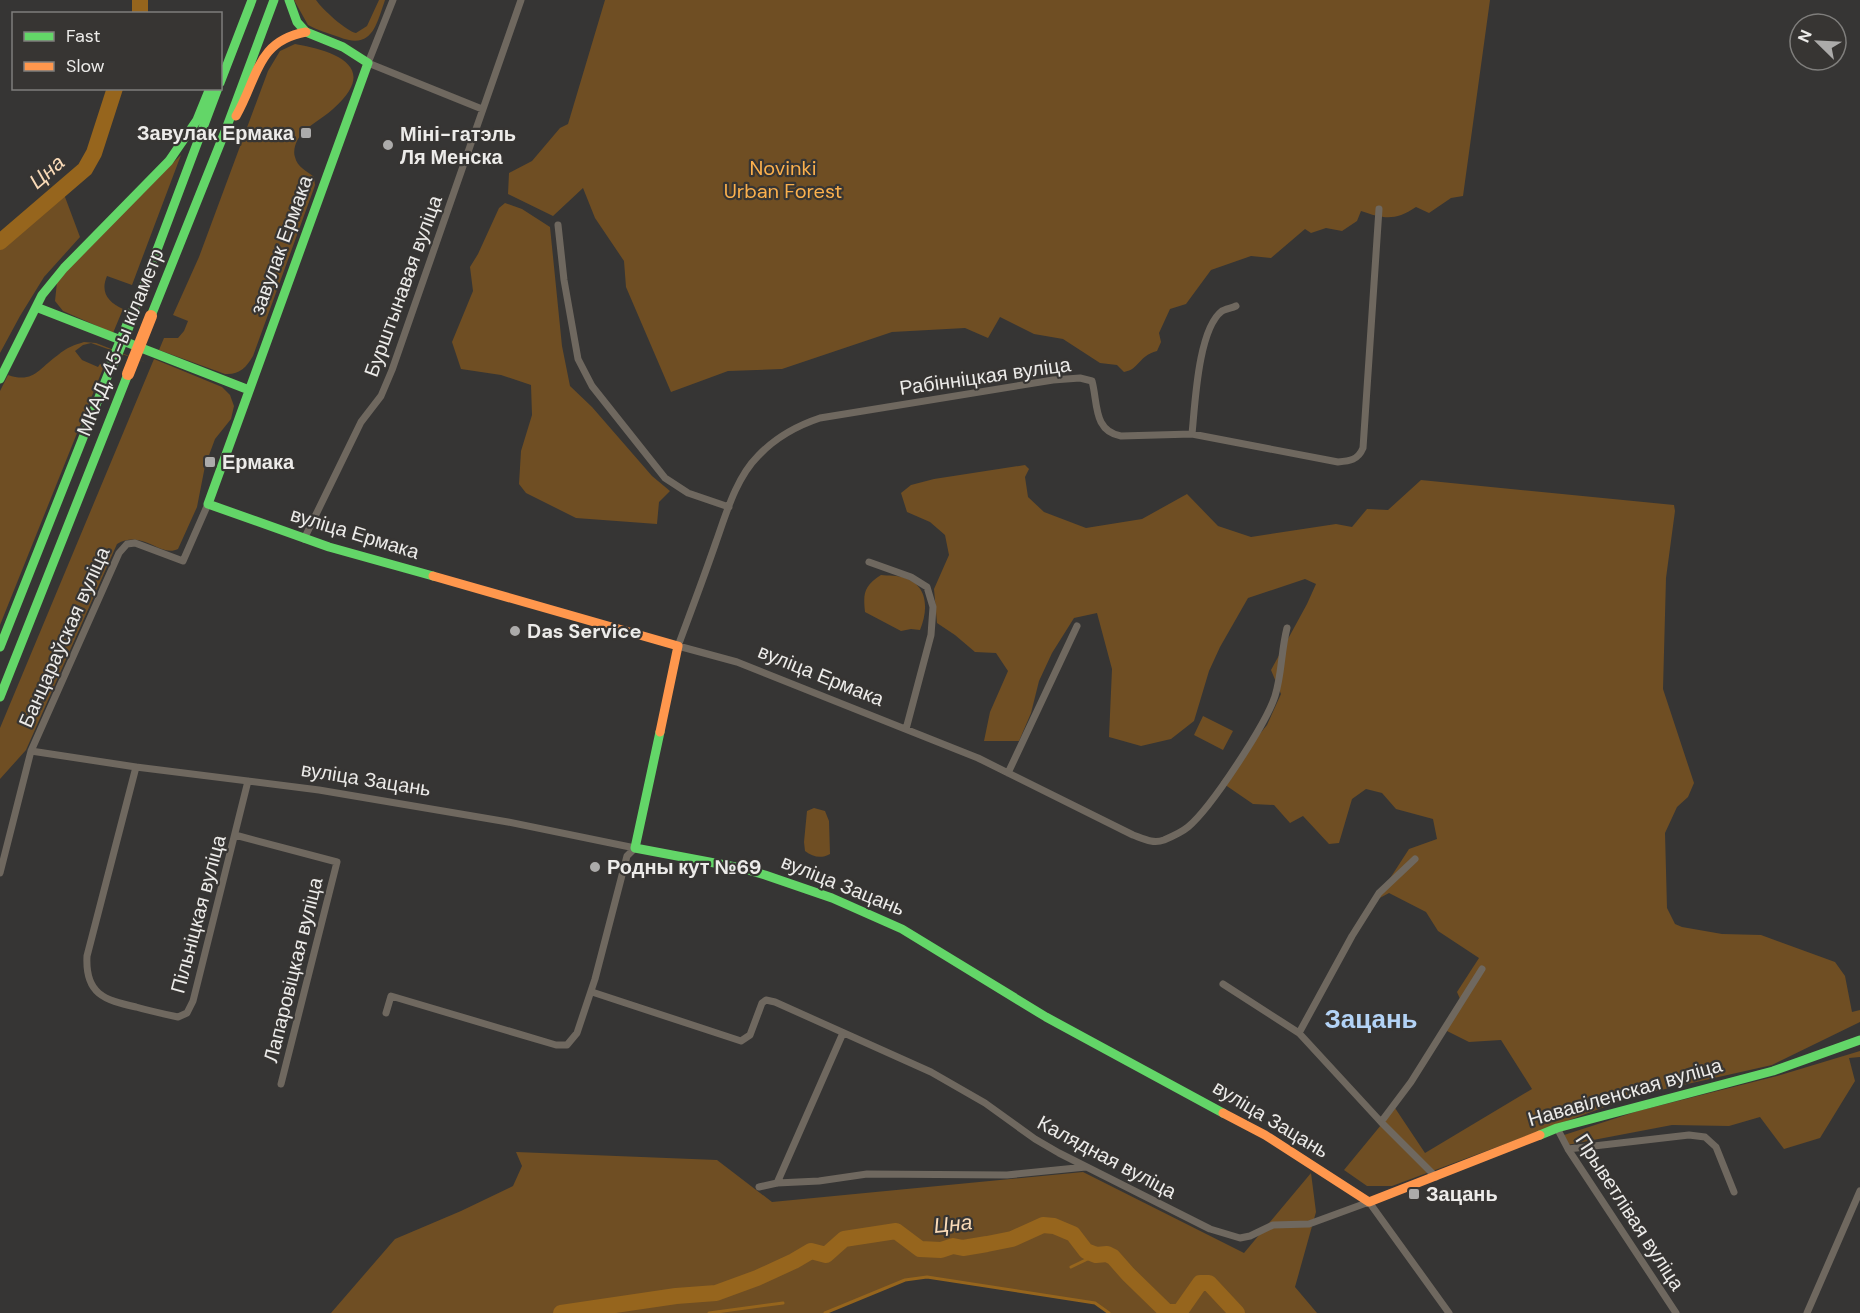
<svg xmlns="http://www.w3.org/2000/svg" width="1860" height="1313" viewBox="0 0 1860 1313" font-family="'DM Sans',sans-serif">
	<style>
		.green { fill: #6f4e23 }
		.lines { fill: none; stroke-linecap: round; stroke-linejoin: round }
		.stream { stroke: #96651d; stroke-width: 3 }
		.river { stroke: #96651d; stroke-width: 16 }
		.street { stroke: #6f685f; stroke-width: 7 }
		.fast { stroke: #63d668; stroke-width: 9 }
		.slow { stroke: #ff974d; stroke-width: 9 }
		.fast-bridge { stroke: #63d668; stroke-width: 12 }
		.slow-bridge { stroke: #ff974d; stroke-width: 12 }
		.poi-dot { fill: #acabaa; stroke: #373533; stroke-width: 2 }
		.labels { text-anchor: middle; stroke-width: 4.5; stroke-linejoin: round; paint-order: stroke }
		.poi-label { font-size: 20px; font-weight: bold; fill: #ecebe9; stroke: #373533; text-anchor: start }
		.park-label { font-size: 20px; fill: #fbb04d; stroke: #373533 }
		.street-label { font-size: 20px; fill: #ecebe9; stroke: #373533 }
		.water-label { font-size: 21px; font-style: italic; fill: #fadbb8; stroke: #373533 }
		.district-label { font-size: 26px; font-weight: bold; fill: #b3d3f6; stroke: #373533 }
	</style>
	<rect width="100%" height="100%" fill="#363534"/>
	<path class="green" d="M 294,0 L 316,0 C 322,9 346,31 356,33 L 367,26 L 379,0 L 385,0 C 376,26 372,50 339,37 C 328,33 317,30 308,25 Z
		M 605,0 L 1490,0 L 1463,196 L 1451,198 L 1429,213 L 1416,207 C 1395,221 1384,219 1361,211 L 1357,221 L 1342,231 L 1326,228 L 1311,233 L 1305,229 L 1271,258 L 1251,256 L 1211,270 L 1186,304 L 1170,309 L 1159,333 L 1161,342 L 1157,351 C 1138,356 1140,369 1124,372 L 1117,365 L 1100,363 L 1063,339 L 1034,334 L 1000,317 L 988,338 L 965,328 L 892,332 L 782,369 L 728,371 L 671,392 L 626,287 L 624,261 L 595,218 L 583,188 L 553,216 L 508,194 L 509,173 L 532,161 L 560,128 L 568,124 Z
		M 295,44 C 335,51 381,67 333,109 C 322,119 305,127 298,139 C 295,144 293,152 295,157 C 297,167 307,171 314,177 L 315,185 L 313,191 L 253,356 C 246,368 239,375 225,374 L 159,350 L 164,338 L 178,338 L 184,331 L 188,321 L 173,315 L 199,257 L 268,71 L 280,51 Z
		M 181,155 L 132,285 L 107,276 C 100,292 108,302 123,309 L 113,333 L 63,311 L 55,301 L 57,282 L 82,252 Z
		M 62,189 L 80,237 L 44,277 L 20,316 L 0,353 L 0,242 Z
		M 505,203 L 522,209 L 550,227 L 562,346 L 570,386 L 592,407 L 652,476 L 670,491 L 659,502 L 657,524 L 576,518 L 526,493 L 519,484 L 521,451 L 532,415 L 531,385 L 501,375 L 461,369 L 452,342 L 473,291 L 470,267 L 478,254 L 499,208 Z
		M 84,342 L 96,343 L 147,363 L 91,343 L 83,345 L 75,351 L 82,360 L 98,367 L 100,364 L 104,366 L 0,625 L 0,391 L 8,375 C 34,384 39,368 58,355 C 66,348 74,345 84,342 Z
		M 154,359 L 222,387 L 230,395 L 234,406 L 231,419 L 215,439 L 205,466 L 197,507 L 178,549 C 160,558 143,529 117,544 L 26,750 L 0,779 L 0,728 Z
		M 1025,465 L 1029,469 L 1025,477 L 1028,497 L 1044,512 L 1086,528 L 1142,519 L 1187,494 L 1218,526 L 1251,537 L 1336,524 L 1352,527 L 1367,509 L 1388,510 L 1421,480 L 1674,505 L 1675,511 L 1666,578 L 1663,689 L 1694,783 L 1688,797 L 1677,807 L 1665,833 L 1667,908 L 1675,924 L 1682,927 L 1722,934 L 1761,935 L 1835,962 L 1845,976 L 1852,1012 L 1860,1010 L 1860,1022 L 1772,1065 L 1634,1096 L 1392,1186 L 1367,1186 L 1344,1170 L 1395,1108 L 1425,1153 L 1532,1089 L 1501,1040 L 1469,1042 L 1443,1029 L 1461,1001 L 1457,992 L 1479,958 L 1438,931 L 1426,912 L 1389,893 L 1376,900 L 1409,849 L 1437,839 L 1433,819 L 1396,809 L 1382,793 L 1366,789 L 1352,799 L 1339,843 L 1329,844 L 1303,816 L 1290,823 L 1274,805 L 1253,804 L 1221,782 L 1267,725 L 1281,694 L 1271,670 L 1307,604 L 1316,584 L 1305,579 L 1248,598 L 1220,647 L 1209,671 L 1194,721 L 1171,739 L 1141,746 L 1109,737 L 1112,669 L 1097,613 L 1074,618 L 1052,653 L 1039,681 L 1031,713 L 1019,741 L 984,741 L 990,712 L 1008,671 L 996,653 L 975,652 L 955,635 L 937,623 L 934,589 L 949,555 L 945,535 L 930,522 L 907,512 L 901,493 L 911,485 L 934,479 Z
		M 881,575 C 888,576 898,575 905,578 C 929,586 928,611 920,630 L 911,629 L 901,631 L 865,612 C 863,593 864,586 881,575 Z
		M 1203,716 L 1233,731 L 1223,750 L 1194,735 Z
		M 814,808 L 825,811 L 829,821 L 830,854 C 821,859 813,857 805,851 L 804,842 L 807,811 Z
		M 1860,1051 L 1860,1057 L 1849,1058 L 1855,1081 L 1820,1138 L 1784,1149 L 1760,1117 L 1729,1126 L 1672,1125 L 1567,1145 L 1561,1136 L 1638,1111 L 1777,1076 Z
		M 516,1152 L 717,1160 L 772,1202 L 1083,1172 L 1244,1253 L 1311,1173 L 1316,1212 L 1295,1287 L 1317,1313 L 1107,1313 L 1095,1303 L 927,1277 L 905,1280 L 825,1313 L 331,1313 L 395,1239 L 461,1211 L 513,1186 L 522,1166 Z"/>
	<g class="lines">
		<path class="stream" d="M 1071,1267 L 1096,1255
			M 709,1313 L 783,1303
			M 825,1313 L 905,1280 L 927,1277 L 1095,1303 L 1109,1313"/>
		<path class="river" d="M 140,0 L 140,14
			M 0,242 L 85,169 L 94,153 L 115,88
			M 561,1313 L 676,1296 L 716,1293 L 757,1278 L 794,1261 L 811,1251 L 826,1255 L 844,1239 L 896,1231 L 920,1249 L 941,1250 L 953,1246 L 963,1248 L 987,1244 L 1012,1239 L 1043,1225 L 1054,1226 L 1073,1234 L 1086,1251 L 1096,1255 L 1107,1254 L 1113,1257 L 1128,1274 L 1167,1312 L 1176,1312 L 1181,1310 L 1200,1283 L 1209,1283 L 1237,1313"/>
		<path class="street" d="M 393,0 L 368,63 L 482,109
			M 558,225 L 564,280 L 578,359 L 592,386 L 665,478 L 688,493 L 729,507
			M 1192,434 C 1195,405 1198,329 1222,311 C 1225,309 1232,308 1236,306
			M 304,539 L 361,422 L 381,396 L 392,370 L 521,0
			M 869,562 L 911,577 L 927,587 L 933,607 L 931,635 L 906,729
			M 1287,628 C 1281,651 1282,674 1275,696 C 1266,724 1211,808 1188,827 C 1182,832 1171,837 1164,840 C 1153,844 1144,839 1133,835 L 978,758 L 737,662 L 678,646 C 691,611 704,577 716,542 C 726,514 736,478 758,456 C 775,438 796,426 820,418 L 1053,380 L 1080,378 L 1092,381 C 1098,403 1093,431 1121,436 L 1192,434 L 1338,462 C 1350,461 1358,460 1363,448 L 1379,209
			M 31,751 L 136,767 L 319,790 L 508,822 L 635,848
			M 136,767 L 87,956 C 85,994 104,1000 136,1007 C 150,1011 164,1014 178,1017 L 187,1013 L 193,1001 L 248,781
			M 1008,773 L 1077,626
			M 235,835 L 337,862 L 281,1084
			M 0,873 L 31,751 L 119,553 L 127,544 L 135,543 L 183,561 L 208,504
			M 1223,984 L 1299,1033 L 1381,1122 L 1436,1177
			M 592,992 L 741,1041 L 750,1035 L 762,1003 L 766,1000 L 775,1002 L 931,1072 L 985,1103 L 1035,1139 L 1059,1153 L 1210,1229 L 1240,1238 L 1250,1236 L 1273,1225 L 1309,1224 L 1369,1202 L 1449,1313
			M 386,1013 L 391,996 L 556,1045 L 567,1045 L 577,1033 L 595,979 L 627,856 L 635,848
			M 1299,1033 L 1352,936 L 1379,893 L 1415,859
			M 1381,1122 L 1411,1082 L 1482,969
			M 1557,1128 L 1568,1149 L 1676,1313
			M 1568,1149 L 1689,1135 L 1705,1137 L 1716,1147 L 1734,1192
			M 777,1183 L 843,1033
			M 759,1187 L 777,1183 L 819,1181 L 867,1174 L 1007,1175 L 1086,1167
			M 1807,1313 L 1860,1191"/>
		<path class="fast" d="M 289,0 L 297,22 L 306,32
			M 306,32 L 343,47 L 368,63 L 208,504 L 329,547 L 433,576
			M 220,83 L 252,0
			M 36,307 L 42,295 L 64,268 L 169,161 L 197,120 L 210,88
			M 134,311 L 218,88
			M 151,316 L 226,129 L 274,0
			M 0,379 L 36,307 L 249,390
			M 0,647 L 111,367
			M 0,697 L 128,374
			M 660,732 L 635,848 L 741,868 L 765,875 L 832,898 L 902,929 L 1046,1017 L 1223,1113
			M 1540,1135 L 1557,1128 L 1773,1071 L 1860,1040"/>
		<path class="slow" d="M 236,116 C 258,78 256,41 306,32
			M 433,576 L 678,646 L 660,732
			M 1223,1113 L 1265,1135 L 1369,1202 L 1540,1135"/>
		<path class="fast-bridge" d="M 111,367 L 134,311"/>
		<path class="slow-bridge" d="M 128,374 L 151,316"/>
	</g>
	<g class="poi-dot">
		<rect x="300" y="127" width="12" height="12" rx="3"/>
		<circle cx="388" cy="145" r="6"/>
		<rect x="204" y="456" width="12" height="12" rx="3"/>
		<circle cx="515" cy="631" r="6"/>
		<circle cx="595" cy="867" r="6"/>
		<rect x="1408" y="1188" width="12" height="12" rx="3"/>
	</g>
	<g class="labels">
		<g class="poi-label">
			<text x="294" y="140" text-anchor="end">Завулак Ермака</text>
			<text x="400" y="141">Міні-гатэль<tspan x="400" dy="23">Ля Менска</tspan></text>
			<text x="222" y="469">Ермака</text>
			<text x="527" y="638">Das Service</text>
			<text x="607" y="874">Родны кут №69</text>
			<text x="1426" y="1201">Зацань</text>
		</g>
		<g class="park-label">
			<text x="783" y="175">Novinki<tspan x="783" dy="23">Urban Forest</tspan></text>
		</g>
		<g class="street-label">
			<text transform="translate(281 245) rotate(-70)" y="7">завулак Ермака</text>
			<text transform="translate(403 286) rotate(-70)" y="7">Бурштынавая вуліца</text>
			<text transform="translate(120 342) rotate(-68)" y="7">МКАД, 45-ы кіламетр</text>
			<text transform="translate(985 376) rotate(-8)" y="7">Рабінніцкая вуліца</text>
			<text transform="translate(355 533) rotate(17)" y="7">вуліца Ермака</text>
			<text transform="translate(64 637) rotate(-66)" y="7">Банцараўская вуліца</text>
			<text transform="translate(821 675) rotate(22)" y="7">вуліца Ермака</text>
			<text transform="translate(366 779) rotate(9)" y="7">вуліца Зацань</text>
			<text transform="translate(843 885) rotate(22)" y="7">вуліца Зацань</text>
			<text transform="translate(198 914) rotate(-75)" y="7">Пільніцкая вуліца</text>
			<text transform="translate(293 970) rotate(-76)" y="7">Лапаровіцкая вуліца</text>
			<text transform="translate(1625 1092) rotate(-16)" y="7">Нававіленская вуліца</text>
			<text transform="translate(1271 1119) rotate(31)" y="7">вуліца Зацань</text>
			<text transform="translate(1107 1157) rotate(28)" y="7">Калядная вуліца</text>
			<text transform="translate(1630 1212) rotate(57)" y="7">Прыветлівая вуліца</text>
		</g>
		<g class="water-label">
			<text transform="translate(47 172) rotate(-41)" y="7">Цна</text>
			<text transform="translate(953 1224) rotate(-6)" y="7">Цна</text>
		</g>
		<g class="district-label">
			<text x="1371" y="1028">Зацань</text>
		</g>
	</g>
	<rect x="12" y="12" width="210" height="78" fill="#373533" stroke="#7f7e7c" stroke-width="1.5"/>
	<rect x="24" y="32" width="30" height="9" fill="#63d668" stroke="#7f7e7c" stroke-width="1.5"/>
	<text x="66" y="42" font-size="18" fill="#ecebe9">Fast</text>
	<rect x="24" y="62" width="30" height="9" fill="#ff974d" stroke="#7f7e7c" stroke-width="1.5"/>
	<text x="66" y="72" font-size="18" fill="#ecebe9">Slow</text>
	<g transform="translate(1818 42) rotate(294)"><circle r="28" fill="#373533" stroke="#7f7e7c" stroke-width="1.5"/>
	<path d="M0-4.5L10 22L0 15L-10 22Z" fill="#acabaa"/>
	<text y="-9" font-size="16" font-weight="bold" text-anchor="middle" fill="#ecebe9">N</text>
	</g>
</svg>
